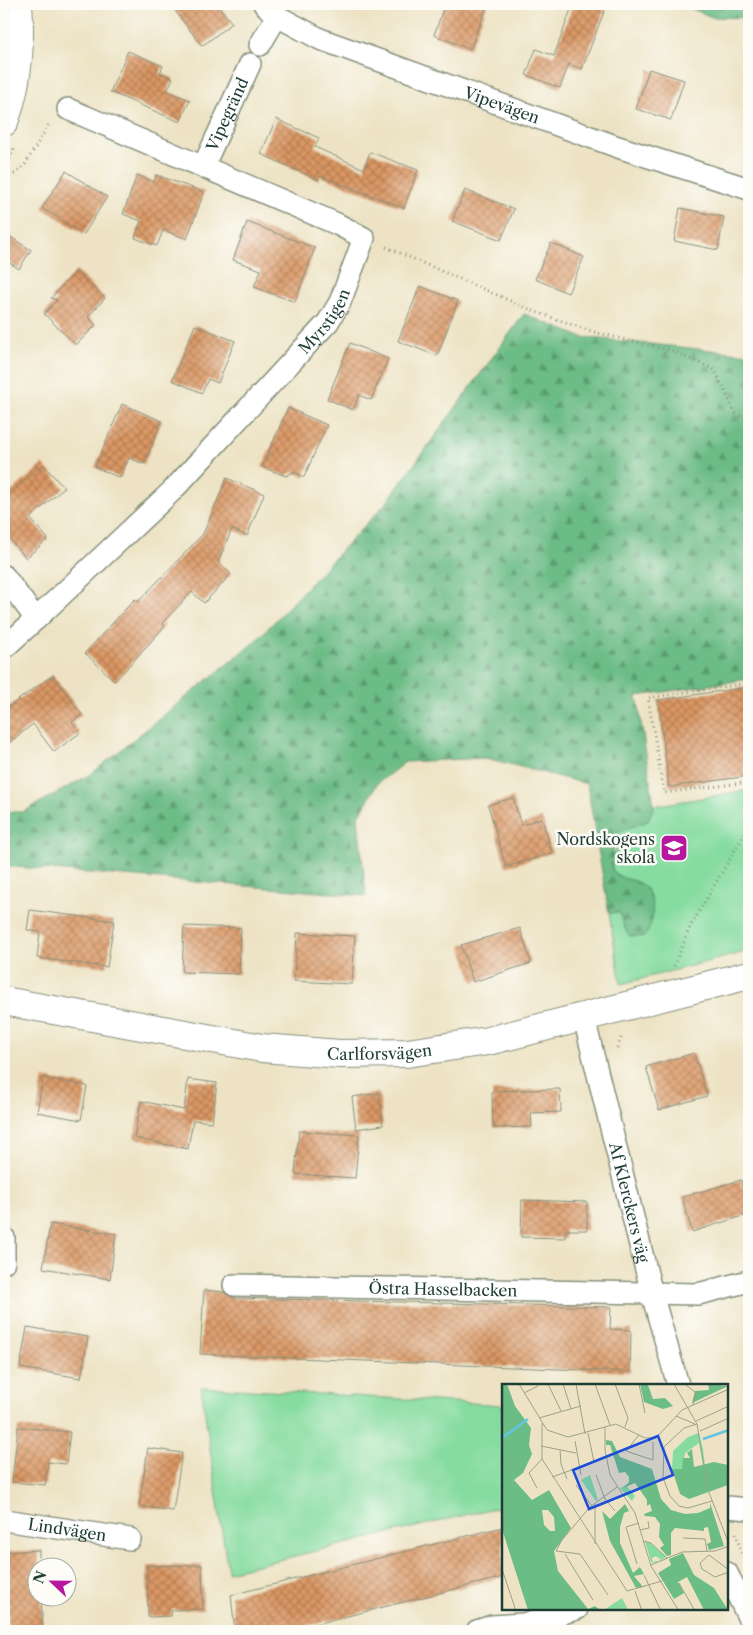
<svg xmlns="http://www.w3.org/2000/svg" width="753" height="1635" viewBox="0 0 753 1635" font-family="'Libre Caslon Text',serif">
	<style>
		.grass { fill: #86dca0; stroke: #528c6a }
		.forest { fill: url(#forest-firs); stroke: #467c5d }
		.building { fill: url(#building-cross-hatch) }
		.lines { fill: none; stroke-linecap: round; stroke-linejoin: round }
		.minor-casing { stroke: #86907c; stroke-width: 24 }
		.tertiary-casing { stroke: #86907c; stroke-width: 30 }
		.path { stroke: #86907c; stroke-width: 3; stroke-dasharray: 1 4; stroke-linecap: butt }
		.minor { stroke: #fff; stroke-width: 21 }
		.tertiary { stroke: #fff; stroke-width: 28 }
		.labels { text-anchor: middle; stroke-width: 5; stroke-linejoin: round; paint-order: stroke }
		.street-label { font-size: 16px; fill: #1f3d34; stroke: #fdfcf7 }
		.poi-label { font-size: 16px; fill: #1f3d34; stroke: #fdfcf7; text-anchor: end }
		.inset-river { fill: none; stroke: #62c4e0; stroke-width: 2.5 }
		.inset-road { fill: none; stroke: #9ba18a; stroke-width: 1 }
		.view { fill: #1d4ed8; fill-opacity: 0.15; stroke: #1d4ed8; stroke-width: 2.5 }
		.inset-edge { fill: none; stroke: #1f3d34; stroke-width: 2.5 }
	</style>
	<defs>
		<pattern id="forest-firs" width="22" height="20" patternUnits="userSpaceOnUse" patternTransform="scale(1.25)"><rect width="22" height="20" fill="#6cbc86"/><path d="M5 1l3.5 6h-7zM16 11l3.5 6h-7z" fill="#589a6e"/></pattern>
		<pattern id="building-cross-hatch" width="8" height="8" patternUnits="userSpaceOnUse" patternTransform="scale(1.25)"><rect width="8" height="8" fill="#db9763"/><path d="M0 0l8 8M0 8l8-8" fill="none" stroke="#b17c52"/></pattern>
	</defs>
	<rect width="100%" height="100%" fill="#fdfcf7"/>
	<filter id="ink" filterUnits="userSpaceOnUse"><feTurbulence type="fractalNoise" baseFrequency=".02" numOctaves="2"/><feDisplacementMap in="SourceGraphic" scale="10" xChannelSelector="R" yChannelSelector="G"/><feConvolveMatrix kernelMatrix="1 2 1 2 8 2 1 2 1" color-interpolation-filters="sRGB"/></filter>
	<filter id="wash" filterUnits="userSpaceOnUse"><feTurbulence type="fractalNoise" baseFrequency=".0096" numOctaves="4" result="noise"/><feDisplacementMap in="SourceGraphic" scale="20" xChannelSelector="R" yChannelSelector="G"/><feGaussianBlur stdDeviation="1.12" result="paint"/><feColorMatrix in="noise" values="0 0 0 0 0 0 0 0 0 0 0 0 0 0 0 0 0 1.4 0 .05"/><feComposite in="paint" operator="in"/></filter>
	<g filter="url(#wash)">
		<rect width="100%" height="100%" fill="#ede3c4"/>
		<path class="grass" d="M 749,790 L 749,951 L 621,984 L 609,913 L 619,912 L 626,931 L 651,907 C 642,873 634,889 613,872 L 611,858 L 616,850 L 618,832 L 647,821 L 654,806 Z
			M 201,1387 L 503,1405 L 503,1506 L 228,1572 Z"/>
		<path class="forest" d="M 680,4 L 749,4 L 749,18 L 712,17 Z
			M 524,314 L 581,337 L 749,354 L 749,679 L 637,696 L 654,806 L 648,821 L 618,832 C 615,840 609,863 612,869 C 617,880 633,878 642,885 C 656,896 656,926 643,937 L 630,936 L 626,931 L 619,912 L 609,913 L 587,784 L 486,758 L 405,762 L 377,784 L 358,818 L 366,896 L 4,866 L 4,812 L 23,812 L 91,774 L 257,640 L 386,503 Z"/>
		<g id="blocks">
			<path class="building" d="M 170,4 L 217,4 L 232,23 L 202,46 Z
				M 445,4 L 488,4 L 470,49 L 434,35 Z
				M 573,4 L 607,4 L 582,69 L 569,64 L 560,88 L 526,75 L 536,49 L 554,56 Z
				M 128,51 L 163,66 L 160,73 L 173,78 L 167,91 L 190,100 L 180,122 L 110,92 Z
				M 649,69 L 684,80 L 671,120 L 636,109 Z
				M 276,119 L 319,138 L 315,147 L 364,169 L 370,152 L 418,170 L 404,208 L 320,176 L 318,180 L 261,154 Z
				M 66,171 L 107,197 L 84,234 L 42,208 Z
				M 137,175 L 154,182 L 156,175 L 204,192 L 187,239 L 163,230 L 157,246 L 135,238 L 141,221 L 123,214 Z
				M 465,190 L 514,209 L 501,240 L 452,221 Z
				M 680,208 L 724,217 L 718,250 L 674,241 Z
				M 247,222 L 315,248 L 295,302 L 254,287 L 261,270 L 233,260 Z
				M 4,233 L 31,250 L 19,269 L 4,259 Z
				M 551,243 L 584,257 L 568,293 L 535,279 Z
				M 76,271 L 105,298 L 88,317 L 96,325 L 76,345 L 44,314 L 57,300 L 51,298 Z
				M 420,286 L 458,301 L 437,356 L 398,341 Z
				M 195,325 L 235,341 L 218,383 L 208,379 L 202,393 L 172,380 Z
				M 350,343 L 388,359 L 371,400 L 359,395 L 353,410 L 327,399 Z
				M 122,404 L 162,421 L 144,464 L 129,458 L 120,478 L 95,467 Z
				M 288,408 L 327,425 L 304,477 L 293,472 L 286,476 L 262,467 Z
				M 43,464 L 64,488 L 30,518 L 48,539 L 26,558 L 4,533 L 4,498 Z
				M 227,478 L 264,494 L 247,536 L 232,529 L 218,562 L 231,574 L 204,603 L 192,592 L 162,623 L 165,626 L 115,681 L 85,653 L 135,599 L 138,602 L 203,534 Z
				M 53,675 L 82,715 L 72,722 L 80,733 L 54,752 L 33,724 L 4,747 L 4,710 Z
				M 749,687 L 749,776 L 669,787 L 658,700 Z
				M 513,798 L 521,825 L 542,818 L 552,853 L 506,867 L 488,805 Z
				M 30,910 L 114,921 L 107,967 L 37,958 L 40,932 L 27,930 Z
				M 184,926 L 241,928 L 239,974 L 182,972 Z
				M 520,928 L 531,963 L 473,982 L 461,945 Z
				M 297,933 L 355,936 L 352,984 L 294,981 Z
				M 694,1053 L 707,1096 L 659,1110 L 646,1067 Z
				M 43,1078 L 87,1086 L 81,1120 L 37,1112 Z
				M 188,1079 L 217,1083 L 212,1122 L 193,1120 L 188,1149 L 134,1138 L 141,1101 L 184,1110 Z
				M 560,1089 L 561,1112 L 531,1113 L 532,1127 L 493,1128 L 492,1091 Z
				M 379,1093 L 383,1125 L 356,1129 L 352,1097 Z
				M 299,1131 L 359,1135 L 355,1178 L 295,1174 Z
				M 741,1180 L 742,1187 L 749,1187 L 749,1214 L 692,1232 L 682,1197 Z
				M 522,1200 L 587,1202 L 587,1230 L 565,1230 L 565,1238 L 521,1237 Z
				M 50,1224 L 116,1234 L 110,1279 L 43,1268 Z
				M 204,1290 L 223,1292 L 234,1298 L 611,1307 L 610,1329 L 631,1330 L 630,1372 L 200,1354 Z
				M 27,1327 L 88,1337 L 81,1378 L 20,1368 Z
				M 18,1427 L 70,1432 L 66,1464 L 48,1462 L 45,1485 L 12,1482 Z
				M 148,1448 L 182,1453 L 173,1511 L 139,1506 Z
				M 503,1527 L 503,1577 L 288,1631 L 235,1631 L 231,1595 Z
				M 39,1550 L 38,1598 L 41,1598 L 43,1631 L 8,1631 L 7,1596 L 4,1597 L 4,1552 Z
				M 202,1565 L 203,1609 L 172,1610 L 171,1616 L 148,1617 L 147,1566 Z"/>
		</g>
	</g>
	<g filter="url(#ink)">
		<use href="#blocks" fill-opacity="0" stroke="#86907c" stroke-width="1"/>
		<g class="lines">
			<defs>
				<g id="minor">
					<path id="s1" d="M 264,4 L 277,16 L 320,39 L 618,147 L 749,189"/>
					<path d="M 260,45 L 277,16"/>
					<path id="s2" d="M 203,167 L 250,64"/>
					<path id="s3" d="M 4,576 L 36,619 L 172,491 L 328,322 L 340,302 L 364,238 L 337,224 L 68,109"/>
					<path d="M 4,648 L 36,619"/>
					<path id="s4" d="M 584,1018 L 652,1294 L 678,1385"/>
					<path d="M 4,1238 L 4,1262"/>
					<path id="s5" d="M 234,1285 L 698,1294 L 749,1281"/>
					<path d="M 727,1507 L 749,1509"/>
					<path id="s6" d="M 4,1520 L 130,1539"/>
					<path d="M 727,1573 L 749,1619"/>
					<path d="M 477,1631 L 492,1626 L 523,1624 L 577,1609"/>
				</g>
				<g id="tertiary">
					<path d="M 4,122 C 18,84 21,43 18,4"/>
					<path id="s7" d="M 4,1001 L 262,1048 L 340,1054 L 407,1053 L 488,1041 L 749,975"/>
				</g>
			</defs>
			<use href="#minor" class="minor-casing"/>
			<use href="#tertiary" class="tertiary-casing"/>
			<path class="path" d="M 4,173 L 15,146
				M 4,176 L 15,174 L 25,165 L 50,122
				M 386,247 L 536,312 L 594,332 L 673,351 L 715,370 L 735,413 L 749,422
				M 749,683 L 648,698 L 664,793 L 749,782
				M 674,966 L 690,927 L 749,826
				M 617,1048 L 622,1036
				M 736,1533 L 741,1553"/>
			<use href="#minor" class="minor"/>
			<use href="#tertiary" class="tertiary"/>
		</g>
	</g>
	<defs>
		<symbol id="school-square" viewBox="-11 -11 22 22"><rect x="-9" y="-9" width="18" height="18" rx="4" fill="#b5179e" stroke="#fdfcf7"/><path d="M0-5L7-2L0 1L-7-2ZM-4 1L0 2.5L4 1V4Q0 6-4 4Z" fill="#fff"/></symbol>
	</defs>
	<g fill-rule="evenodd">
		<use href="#school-square" x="658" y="832" width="32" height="32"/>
	</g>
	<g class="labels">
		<g class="street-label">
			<text dy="6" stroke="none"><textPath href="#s1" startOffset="260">Vipevägen</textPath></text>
			<text dy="6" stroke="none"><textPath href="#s2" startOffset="58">Vipegränd</textPath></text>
			<text dy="6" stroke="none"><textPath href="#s3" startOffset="469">Myrstigen</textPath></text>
			<text dy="6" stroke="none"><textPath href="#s7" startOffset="380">Carlforsvägen</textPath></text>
			<text dy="6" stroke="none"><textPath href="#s4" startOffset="190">Af Klerckers väg</textPath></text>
			<text dy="6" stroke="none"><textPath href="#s5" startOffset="209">Östra Hasselbacken</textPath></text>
			<text dy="6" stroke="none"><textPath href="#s6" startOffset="64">Lindvägen</textPath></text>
		</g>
		<g class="poi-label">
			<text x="655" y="845">Nordskogens<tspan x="655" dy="18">skola</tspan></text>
		</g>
	</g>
	<g transform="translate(502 1384)">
		<rect width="226" height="226" fill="#ede3c4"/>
		<path d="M 197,49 L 201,65 L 206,108 L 197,59 L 183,69 L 180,85 L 170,85 L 171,67 L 186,53 ZM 88,91 L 96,116 L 94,117 L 79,96 ZM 124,101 L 133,112 L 130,117 L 118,104 ZM 143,157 L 148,159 L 164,173 L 159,176 L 154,172 L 150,174 L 151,178 L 158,176 L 152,179 L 149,178 Z" fill="#86dca0"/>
		<path d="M 0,0 L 5,0 L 13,22 L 29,44 L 27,61 L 30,70 L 21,89 L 12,96 L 30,116 L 47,106 L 69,144 L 52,167 L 56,187 L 86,225 L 93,222 L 98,226 L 26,226 L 0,145 ZM 40,126 L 46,126 L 52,133 L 53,147 L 48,147 L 42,141 ZM 138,0 L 146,1 L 151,15 L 163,14 L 171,22 L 161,25 L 142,18 ZM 206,0 L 226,2 L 190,19 L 193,7 L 207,6 ZM 104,56 L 110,57 L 118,73 L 150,85 L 159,115 L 169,126 L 183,130 L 196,129 L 208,124 L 208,119 L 222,162 L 207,166 L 205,160 L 209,158 L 206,143 L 202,144 L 202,147 L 173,144 L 169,149 L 169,171 L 165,172 L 158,164 L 162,161 L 157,153 L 158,140 L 153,133 L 143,132 L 142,130 L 150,127 L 148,120 L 145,122 L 145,116 L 133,99 L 121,104 L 127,98 L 127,93 L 123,88 L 117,89 L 108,61 L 104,61 ZM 190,65 L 192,83 L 212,78 L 226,81 L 226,101 L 187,115 L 178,110 L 170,85 L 180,85 L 181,74 L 188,74 L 185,69 ZM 123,120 L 127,127 L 122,129 L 118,143 L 118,159 L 131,189 L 138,183 L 142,190 L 132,192 L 141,203 L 134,204 L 108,157 L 100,127 L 108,135 ZM 181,169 L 192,191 L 212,204 L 226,226 L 202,226 L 185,193 L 176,198 L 182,209 L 172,215 L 156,189 L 169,181 L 167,175 Z" fill="#6cbc86" fill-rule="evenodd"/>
		<path d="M 120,214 L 126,226 L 102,226 Z" fill="#86dca0"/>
		<path class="inset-river" d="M 0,54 L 26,35M 201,55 L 227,46"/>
		<path class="inset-road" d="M 17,0 L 45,46 L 66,53 L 114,40 L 143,54 L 154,54 L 180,26 L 227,5M 46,0 L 59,27M 61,0 L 69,25M 74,0 L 83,50M 93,0 L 108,41M 113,0 L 126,34 L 123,43M 137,0 L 143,29M 172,0 L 195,40 L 206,106 L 227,160M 183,0 L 194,9 L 191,21M 22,9 L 36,2 L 34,0M 174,32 L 193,40M 37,34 L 79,22M 194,37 L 227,22M 40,39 L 40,75 L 125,207 L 160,197M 195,40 L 182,44 L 162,63 L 161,94 L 168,112 L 177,122 L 186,124 L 210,117M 103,43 L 103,66 L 108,91 L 133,129 L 149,182 L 177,227M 198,47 L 227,34M 137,51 L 124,67 L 151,76 L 151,58M 73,57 L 79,91M 39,62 L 74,69M 58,66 L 59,80 L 65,95M 94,91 L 103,115 L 113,127M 50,93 L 92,78 L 86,49M 74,101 L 90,122M 35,104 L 27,89 L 40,75M 93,120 L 93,160M 138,146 L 147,144 L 146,137M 181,154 L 203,155 L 205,167M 141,157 L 149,159 L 165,174M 63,170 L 91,216M 135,180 L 124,143 L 137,139M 149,181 L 180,168 L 213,167 L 227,162M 0,185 L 14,227M 227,186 L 207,171 L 198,179 L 200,185 L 213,193 L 227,188M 142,191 L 159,227M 177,199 L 193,227M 133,207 L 140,227M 106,211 L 78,170 L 54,167 L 60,156 L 88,123 L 115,103"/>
		<path class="view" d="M 156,52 L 171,91 L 87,125 L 71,86 Z"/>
		<rect width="226" height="226" class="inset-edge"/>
	</g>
	<rect width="753" height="1635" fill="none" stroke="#fdfcf7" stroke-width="20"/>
	<g transform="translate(52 1582) rotate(292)"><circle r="24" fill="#fdfcf7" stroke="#a4b0a9"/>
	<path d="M0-4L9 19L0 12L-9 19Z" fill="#b5179e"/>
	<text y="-8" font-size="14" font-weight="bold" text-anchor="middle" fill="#1f3d34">N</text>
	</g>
</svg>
